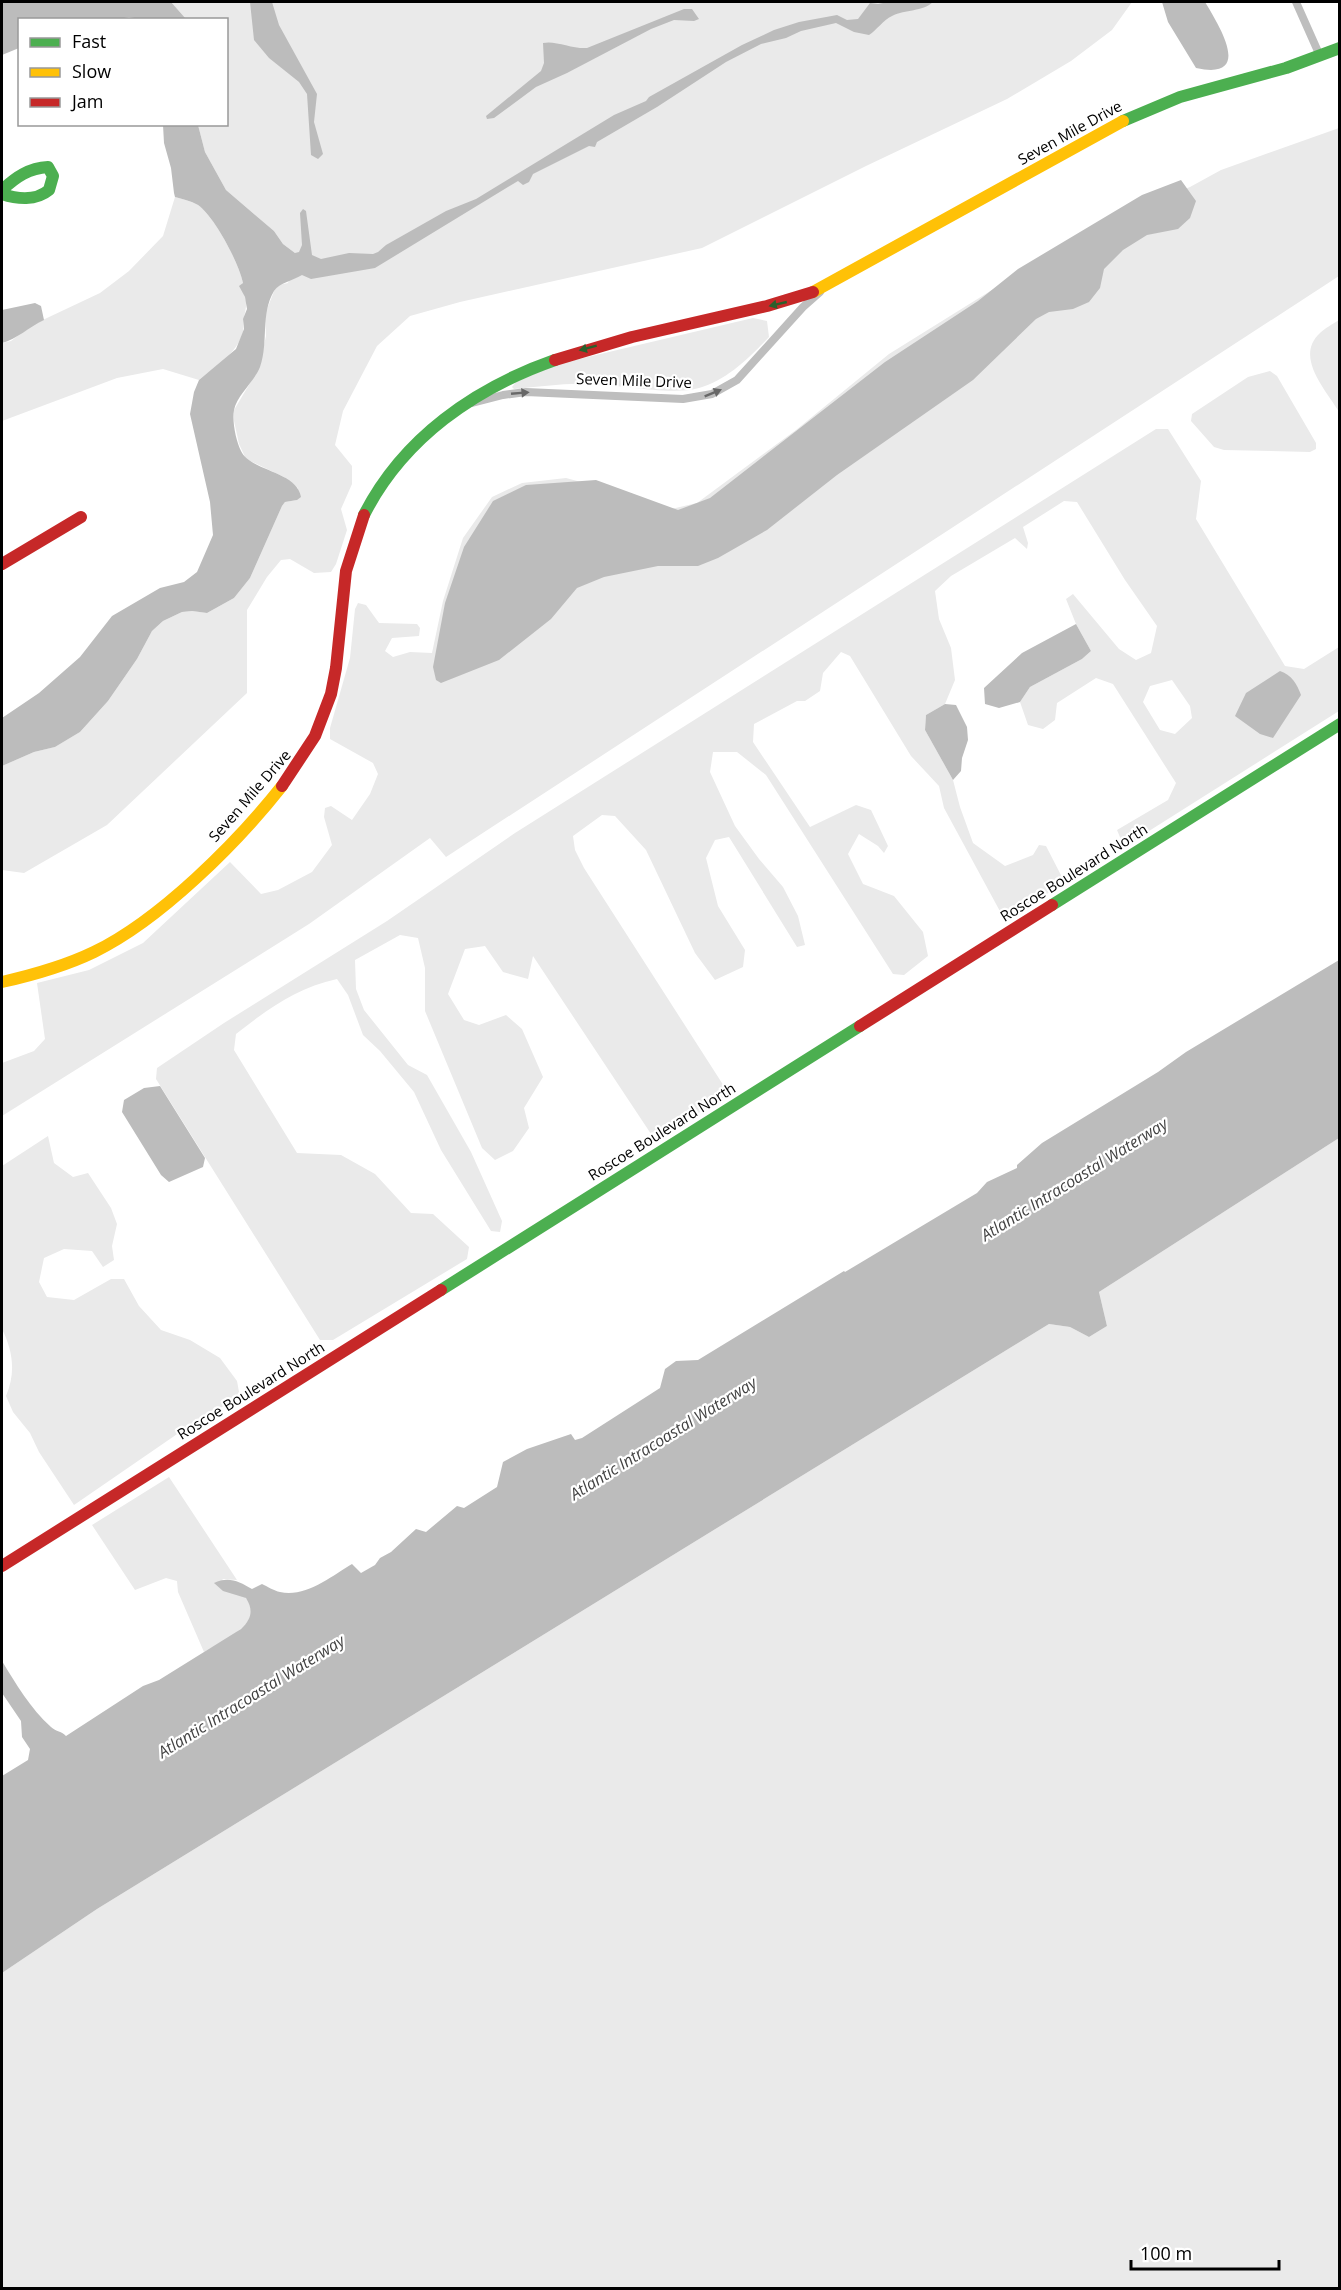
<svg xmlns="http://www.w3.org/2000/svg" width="1341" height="2290" viewBox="0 0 1341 2290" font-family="'Open Sans',sans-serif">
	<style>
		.green { fill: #eaeaea; fill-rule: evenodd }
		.water { fill: #bcbcbc }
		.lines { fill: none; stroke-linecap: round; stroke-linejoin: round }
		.street { stroke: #bebebe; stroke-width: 8 }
		.fast { stroke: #4caf50; stroke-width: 12 }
		.slow { stroke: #ffc107; stroke-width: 12 }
		.jam { stroke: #c62828; stroke-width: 12 }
		.oneway { fill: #2a602c }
		.oneway2 { fill: #686868 }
		.labels { text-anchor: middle; stroke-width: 4.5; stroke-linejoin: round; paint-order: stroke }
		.street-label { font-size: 15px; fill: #000; stroke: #fff }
		.water-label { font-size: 16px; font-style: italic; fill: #414141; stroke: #fff }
	</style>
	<rect width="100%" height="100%" fill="#fff"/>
	<path class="green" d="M 171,2 L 1132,2 L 1112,30 L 1071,61 L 1007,99 L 866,166 L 702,248 L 460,302 L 410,316 L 377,346 L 343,411 L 335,445 L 352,466 L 352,484 L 341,509 L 347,530 L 336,564 L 331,572 L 314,573 L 290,559 L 281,560 L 267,577 L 247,610 L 247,693 L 107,825 L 24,873 L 2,870 L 2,766 L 34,752 L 55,747 L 80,732 L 108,701 L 137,659 L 152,631 L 163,621 L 182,612 L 192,611 L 207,613 L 234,598 L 250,578 L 282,506 L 285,502 L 297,500 L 298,488 L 284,477 L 246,459 L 239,444 L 234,421 L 234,410 L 259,368 L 266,336 L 265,314 L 275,289 L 279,285 L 288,283 L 299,253 L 295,253 L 283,244 L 274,231 L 226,190 L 205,152 L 198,125 L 226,124 L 226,20 L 186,19 Z
		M 1339,128 L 1339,276 L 446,857 L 430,838 L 309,924 L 2,1116 L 2,1063 L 34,1051 L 45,1039 L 37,983 L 89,970 L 143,943 L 230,862 L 261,894 L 278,890 L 312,872 L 332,845 L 324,817 L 325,808 L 331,806 L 352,820 L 370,794 L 378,774 L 373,763 L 330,739 L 330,728 L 350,658 L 355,609 L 358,603 L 366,605 L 379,623 L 417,624 L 420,628 L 419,636 L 392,638 L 385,651 L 393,657 L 410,652 L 432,653 L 443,601 L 463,538 L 492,497 L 522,483 L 566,478 L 611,490 L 667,510 L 697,503 L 796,430 L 889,354 L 1037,262 L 1141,206 L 1190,187 L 1221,170 Z
		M 175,197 C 182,199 191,201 198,205 C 214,216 239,263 243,283 L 240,287 C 248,301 247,302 244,318 C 242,322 244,327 243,332 C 236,355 217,365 199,380 L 163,369 L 117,378 L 2,421 L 2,343 L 11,341 L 30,326 L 100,293 L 129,271 L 163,236 Z
		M 753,318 L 767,321 L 769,337 C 749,358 727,380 699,388 C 672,396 618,384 588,384 C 564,383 539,387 514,389 L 512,387 L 516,382 L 558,364 Z
		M 1339,320 L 1339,412 C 1326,390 1294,357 1320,333 C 1325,328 1333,324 1339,320 Z
		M 1270,371 L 1277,376 L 1316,443 L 1316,449 L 1310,452 L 1224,450 L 1214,447 L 1191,421 L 1192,414 L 1248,377 Z
		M 1156,429 L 1168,429 L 1201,481 L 1196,519 L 1285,666 L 1304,669 L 1339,647 L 1339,711 L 1130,843 L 1122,842 L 1117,830 L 1168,800 L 1176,783 L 1113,684 L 1096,678 L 1057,703 L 1055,720 L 1043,729 L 1028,725 L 1020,702 L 1030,687 L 1082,659 L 1091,651 L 1076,624 L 1066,599 L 1073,594 L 1119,649 L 1136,660 L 1151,653 L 1157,626 L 1125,580 L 1077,502 L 1064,501 L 1023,527 L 1028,543 L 1027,549 L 1015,538 L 951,576 L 935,591 L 939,619 L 951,648 L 955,680 L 945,704 L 926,715 L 925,730 L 953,780 L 960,807 L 973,843 L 1005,866 L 1033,855 L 1039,845 L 1046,846 L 1064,881 L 1060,886 L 1010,916 L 1002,915 L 944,808 L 939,786 L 911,756 L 850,656 L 841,652 L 823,673 L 820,691 L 805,701 L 797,701 L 754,724 L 753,742 L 810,827 L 856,805 L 871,810 L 888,846 L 884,853 L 878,846 L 859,834 L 848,854 L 863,884 L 894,896 L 923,932 L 928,956 L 904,975 L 893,974 L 766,775 L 737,752 L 713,752 L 710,772 L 735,826 L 759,859 L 783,887 L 798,916 L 805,945 L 797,947 L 729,837 L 715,840 L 706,858 L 718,906 L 745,950 L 743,967 L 715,980 L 695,953 L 646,850 L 615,816 L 602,815 L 573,836 L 575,850 L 584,868 L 729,1094 L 655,1140 L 533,956 L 528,979 L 503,972 L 485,946 L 465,949 L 448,994 L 464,1020 L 479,1025 L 506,1015 L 522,1029 L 543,1077 L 524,1108 L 529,1128 L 513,1151 L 495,1160 L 482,1148 L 425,1011 L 425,968 L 418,938 L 400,935 L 355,960 L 356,989 L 364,1010 L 408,1065 L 427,1075 L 471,1152 L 502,1221 L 500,1232 L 491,1231 L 441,1150 L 414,1092 L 380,1051 L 363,1035 L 348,995 L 337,979 C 296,988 268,1009 236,1034 L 234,1050 L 297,1153 L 341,1155 L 375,1174 L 411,1213 L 433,1214 L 469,1247 L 467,1259 L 333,1340 L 320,1340 L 156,1079 L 157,1068 L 224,1023 L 387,921 L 515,833 ZM 1172,680 L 1190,706 L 1192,718 L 1175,734 L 1160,730 L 1143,702 L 1150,686 Z
		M 48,1136 L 54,1163 L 73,1177 L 88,1173 L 111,1208 L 117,1224 L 112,1246 L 114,1260 L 103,1267 L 92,1251 L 64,1249 L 44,1258 L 39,1282 L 47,1297 L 74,1300 L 111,1279 L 124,1279 L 139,1306 L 161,1330 L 190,1340 L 220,1358 L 237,1381 L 239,1392 L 235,1400 L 199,1419 L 74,1505 L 39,1452 L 30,1433 L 13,1412 L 6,1396 C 16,1373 13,1351 2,1329 L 2,1166 Z
		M 1339,1138 L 1339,2288 L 2,2288 L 2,1973 L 97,1909 L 1049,1324 L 1070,1327 L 1089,1337 L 1107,1326 L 1099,1292 Z
		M 169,1477 L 237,1580 L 222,1579 C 230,1586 242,1593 248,1600 C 265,1623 219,1643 204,1652 L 178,1592 L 177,1581 L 166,1578 L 135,1590 L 92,1525 Z"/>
	<path class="water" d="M 2,2 L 171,2 L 186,19 L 140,19 L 129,17 L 114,20 L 20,20 L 19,48 L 2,55 Z
		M 250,2 L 272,2 L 279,25 L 317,94 L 314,122 L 323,154 L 318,159 L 311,155 L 307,94 L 299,82 L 269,58 L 254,40 Z
		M 888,2 L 933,2 C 922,12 906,9 892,16 C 883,20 877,30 869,35 L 854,32 L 836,23 L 801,31 L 786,38 L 761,44 L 726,62 L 657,107 L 597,142 L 595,147 L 589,146 L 533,174 L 529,182 L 523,185 L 518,181 L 375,268 L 311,279 L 302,275 C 294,280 279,283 274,291 C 260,315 269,341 260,367 C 254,382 237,395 234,410 C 232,422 236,441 241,451 C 250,471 297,471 301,497 L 297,500 L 285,502 L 282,506 L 250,578 L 234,598 L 207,613 L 192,611 L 182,612 L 163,621 L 152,631 L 137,659 L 108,701 L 80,732 L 55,747 L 34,752 L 2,766 L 2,718 L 39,693 L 80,657 L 112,616 L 160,588 L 184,582 L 197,572 L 213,535 L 210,502 L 190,414 L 194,392 L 199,380 L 236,349 L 244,329 L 243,319 L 247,309 L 245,297 L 239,286 L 243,283 C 239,263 214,216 198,205 C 191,201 182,199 175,197 L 174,193 L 171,168 L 164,143 L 163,125 L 198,125 L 205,152 L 226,190 L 274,231 L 283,244 L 295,253 L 299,252 L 302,245 L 300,213 L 303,209 L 306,211 L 312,255 L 321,259 L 349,253 L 373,254 L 378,252 L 386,245 L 446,211 L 476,199 L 614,115 L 646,101 L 649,97 L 742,45 L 774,30 L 799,22 L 837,15 L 847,20 L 858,19 L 870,3 L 878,4 Z
		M 1162,2 L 1205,2 C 1218,24 1255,81 1196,68 L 1168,22 Z
		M 684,9 L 692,9 L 699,19 L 694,21 L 674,20 L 651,29 L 567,73 L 536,87 L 494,118 L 487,119 L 486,116 L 541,71 L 544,63 L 543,43 C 555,40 572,49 587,48 Z
		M 1181,180 L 1196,201 L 1190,218 L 1178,229 L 1147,235 L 1123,250 L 1104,269 L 1100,288 L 1089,302 L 1073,309 L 1049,312 L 1036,319 L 973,380 L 837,475 L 767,530 L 718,558 L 698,566 L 658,566 L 604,577 L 577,588 L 551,619 L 499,660 L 441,683 L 436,680 L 433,667 L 445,603 L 464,547 L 493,501 L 526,485 L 596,480 L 678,510 L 710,498 L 885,362 L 978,301 L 1018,269 L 1142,195 Z
		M 35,303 L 41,306 L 44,320 C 29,327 17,339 2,343 L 2,310 Z
		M 1076,624 L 1091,651 L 1082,659 L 1030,687 L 1020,702 L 999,708 L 985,704 L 984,688 L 1022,653 Z
		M 1280,671 C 1292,675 1297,684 1301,695 L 1273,738 L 1260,734 L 1235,716 L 1246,693 Z
		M 945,704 L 956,705 L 967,727 L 968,740 L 962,758 L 961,771 L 953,780 L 925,730 L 926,715 Z
		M 1339,960 L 1339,1138 L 1099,1292 L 1107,1326 L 1089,1337 L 1070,1327 L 1049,1324 L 97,1909 L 2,1973 L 2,1776 L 28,1760 L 30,1749 L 22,1737 L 21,1721 L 2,1693 L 2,1661 C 16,1684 30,1708 51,1727 C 56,1732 62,1731 66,1736 L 143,1686 L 159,1680 L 241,1629 C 251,1619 254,1611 246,1598 L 223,1591 L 214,1583 C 228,1576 239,1581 252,1589 L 262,1584 C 267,1586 274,1591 280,1592 C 305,1598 332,1576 352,1564 L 361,1573 L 375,1565 L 380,1558 L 391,1552 L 416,1529 L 426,1532 L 457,1506 L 464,1508 L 497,1487 L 503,1462 L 527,1449 L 571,1434 L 575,1440 L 582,1438 L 660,1388 L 665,1369 L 676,1361 L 698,1360 L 844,1271 L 845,1272 L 977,1193 L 987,1182 L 1017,1168 L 1017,1165 L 1042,1143 L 1158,1072 L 1186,1052 Z
		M 160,1086 L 205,1158 L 203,1167 L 169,1182 L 161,1175 L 122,1112 L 124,1100 L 144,1088 Z"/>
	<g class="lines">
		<path class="street" d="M 1296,2 L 1320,56
			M 472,403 L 503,395 L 526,392 L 683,399 L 712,394 L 737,380 L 803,307 L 820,292"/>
		<path class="fast" d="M 1123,121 L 1180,97 L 1286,68 L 1340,48
			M 2,190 C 16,177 29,168 48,167 L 53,176 L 49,190 C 36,201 17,199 2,194
			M 364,515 C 403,438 475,388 555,360
			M 1052,905 L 1340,724
			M 441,1290 L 860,1026"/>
		<path class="slow" d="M 813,292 L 1123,121
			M 2,982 C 33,975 65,966 94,952 C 160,920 237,843 282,786"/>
		<path class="jam" d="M 555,360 L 632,337 L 767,306 L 813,292
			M 2,564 L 81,517
			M 282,786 L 315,736 L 331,694 L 336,668 L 346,571 L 364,515
			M 860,1026 L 1052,905
			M 2,1566 L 441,1290"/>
	</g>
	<defs><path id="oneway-solid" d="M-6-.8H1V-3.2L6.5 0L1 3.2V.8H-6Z" transform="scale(1.5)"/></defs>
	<g class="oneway">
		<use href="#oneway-solid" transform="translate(778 304) rotate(167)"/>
		<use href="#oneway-solid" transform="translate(588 348) rotate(165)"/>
	</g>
	<g class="oneway2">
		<use href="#oneway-solid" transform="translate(520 393) rotate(-5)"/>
		<use href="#oneway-solid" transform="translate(713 393) rotate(-22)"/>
	</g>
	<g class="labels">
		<g class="street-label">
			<text transform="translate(1070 133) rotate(-29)" y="5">Seven Mile Drive</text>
			<text transform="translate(634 381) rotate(2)" y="5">Seven Mile Drive</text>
			<text transform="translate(250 796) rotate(-49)" y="5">Seven Mile Drive</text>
			<text transform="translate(1074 873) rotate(-32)" y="5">Roscoe Boulevard North</text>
			<text transform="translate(662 1132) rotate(-32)" y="5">Roscoe Boulevard North</text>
			<text transform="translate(251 1391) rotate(-32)" y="5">Roscoe Boulevard North</text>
		</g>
		<g class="water-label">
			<text transform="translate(1074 1179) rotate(-32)" y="6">Atlantic Intracoastal Waterway</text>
			<text transform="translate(663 1438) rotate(-32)" y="6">Atlantic Intracoastal Waterway</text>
			<text transform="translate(251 1696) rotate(-32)" y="6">Atlantic Intracoastal Waterway</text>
		</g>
	</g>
	<rect width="1341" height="2290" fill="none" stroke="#000000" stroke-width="6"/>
	<rect x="18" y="18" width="210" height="108" fill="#ffffff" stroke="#999999" stroke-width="1.5"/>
	<rect x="30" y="38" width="30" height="9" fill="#4caf50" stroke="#999999" stroke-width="1.5"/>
	<text x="72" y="48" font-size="18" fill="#000000">Fast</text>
	<rect x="30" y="68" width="30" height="9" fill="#ffc107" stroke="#999999" stroke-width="1.5"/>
	<text x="72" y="78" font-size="18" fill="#000000">Slow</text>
	<rect x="30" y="98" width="30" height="9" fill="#c62828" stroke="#999999" stroke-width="1.5"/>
	<text x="72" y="108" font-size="18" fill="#000000">Jam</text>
	<path d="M1131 2260v9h148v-9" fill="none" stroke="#000000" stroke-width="3"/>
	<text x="1140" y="2260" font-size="18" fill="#000000" stroke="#ffffff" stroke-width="4.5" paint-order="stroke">100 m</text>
</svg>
